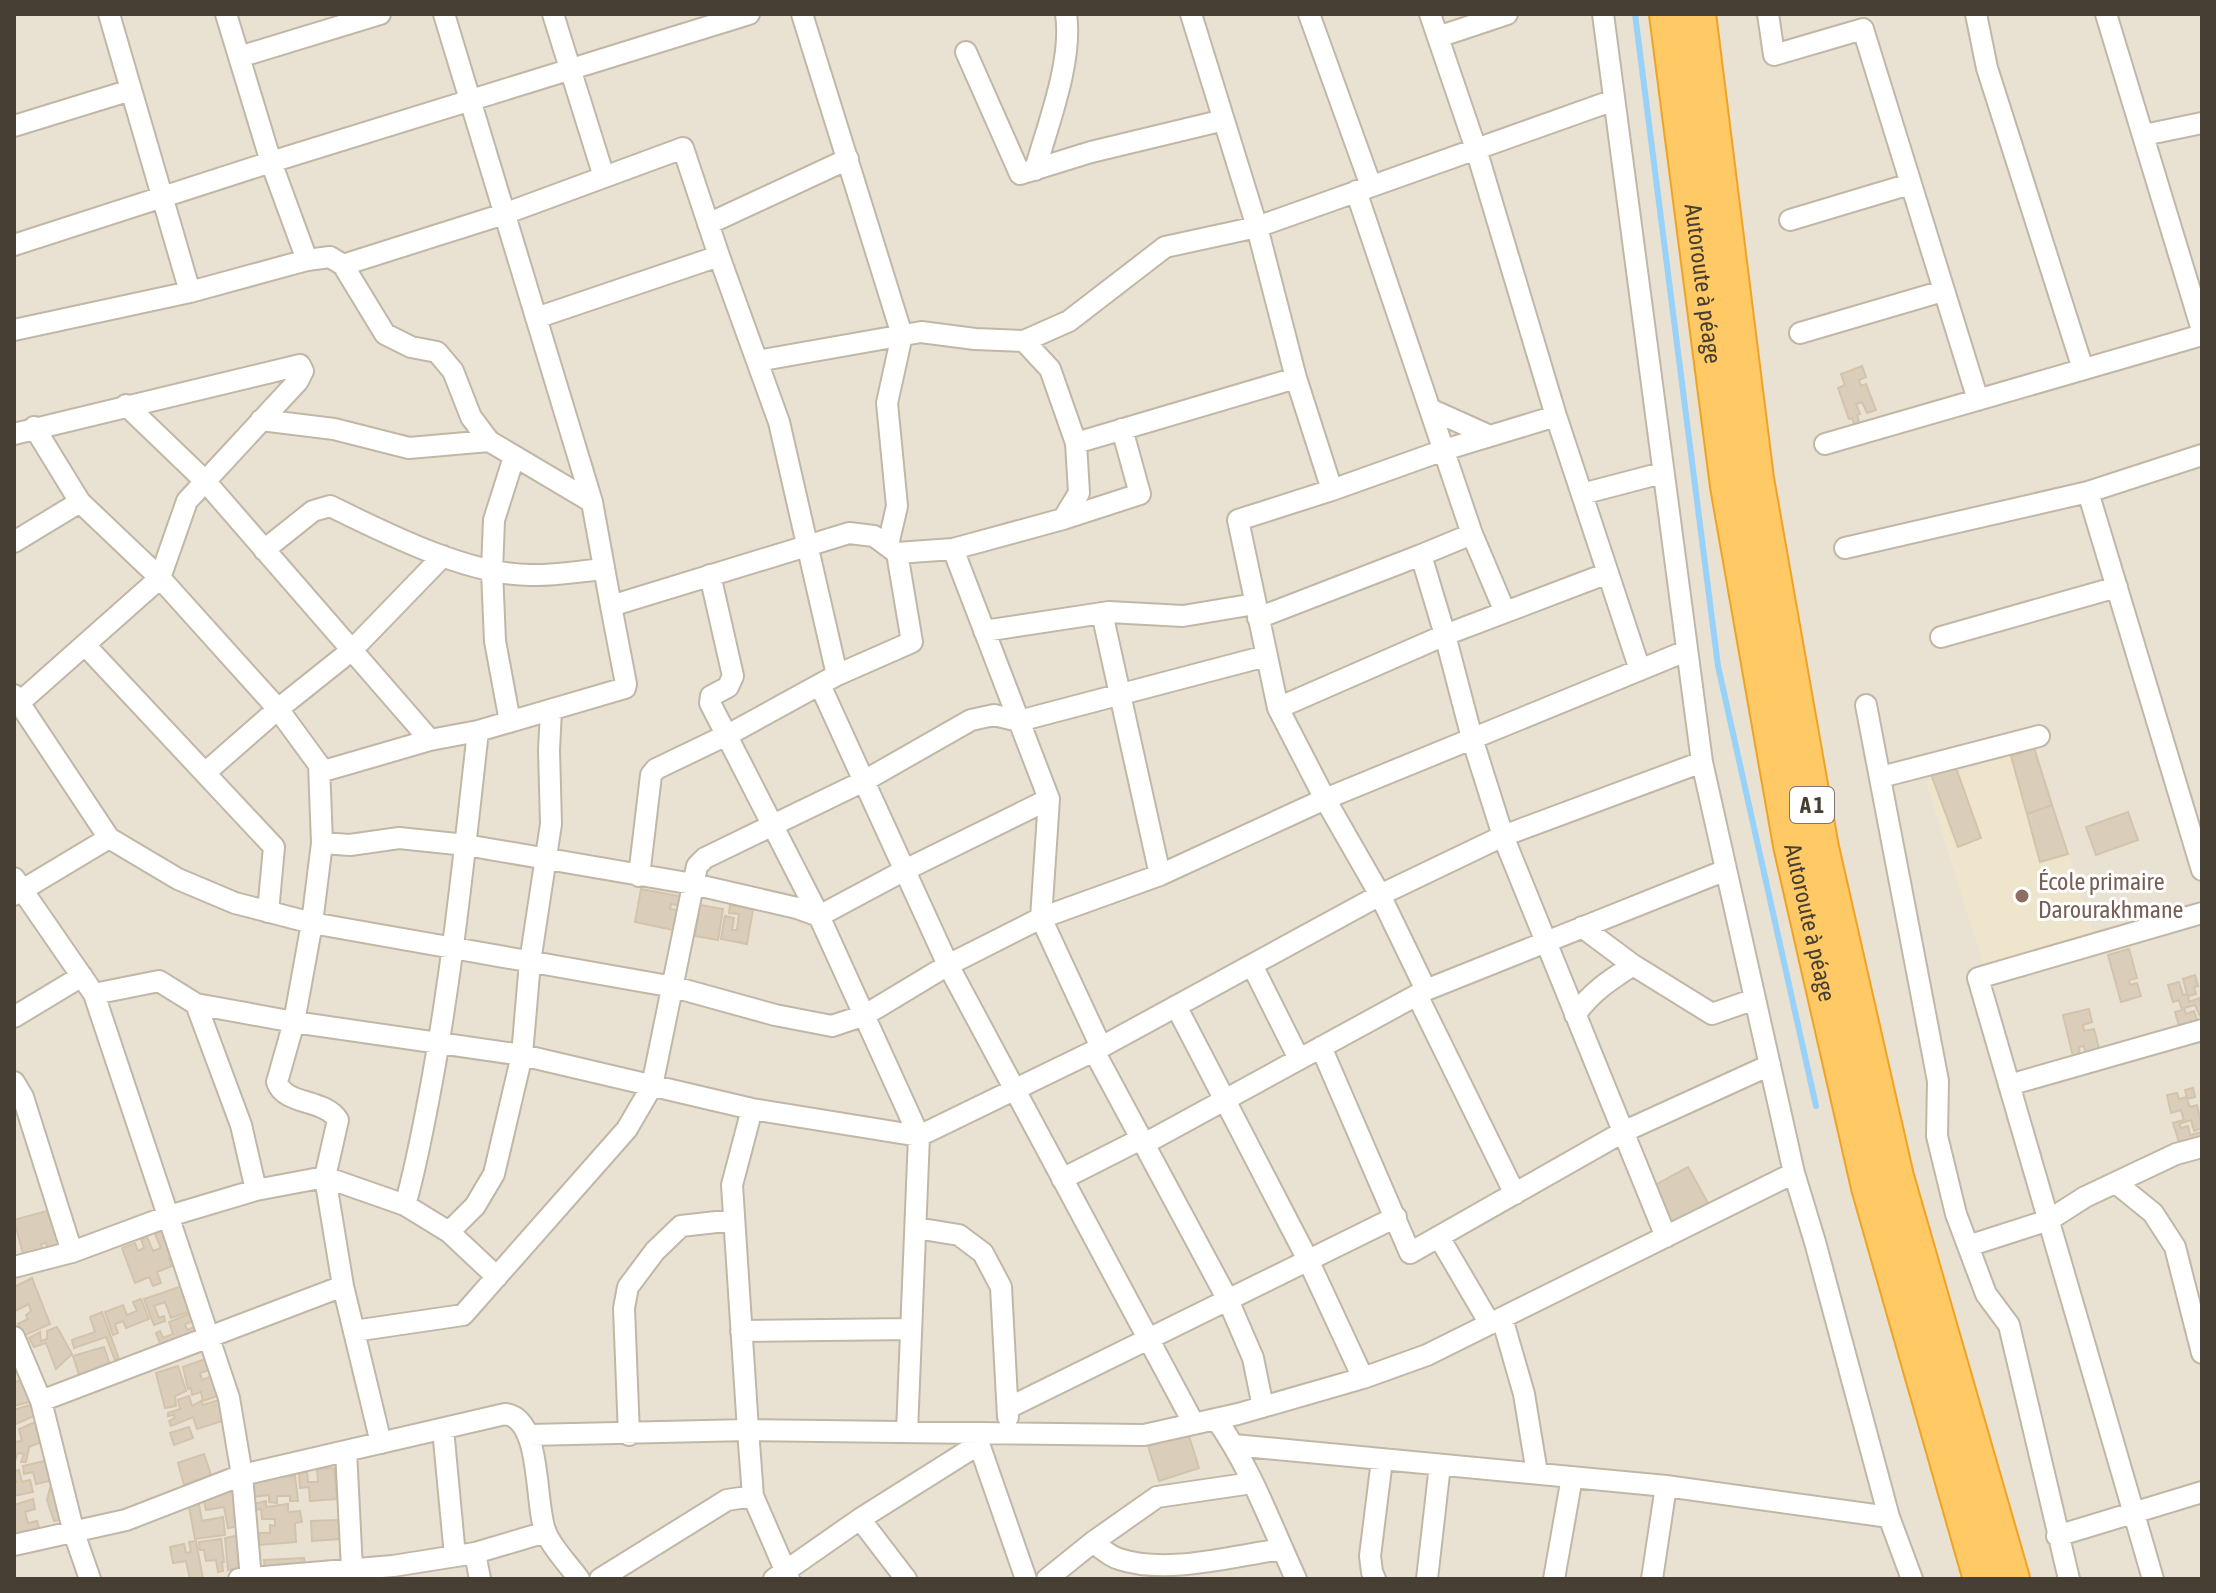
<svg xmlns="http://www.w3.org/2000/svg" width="2216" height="1593" viewBox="0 0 2216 1593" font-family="'Asap Condensed',sans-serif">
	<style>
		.residential { fill: #e9e1d2 }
		.education { fill: #efe5cd }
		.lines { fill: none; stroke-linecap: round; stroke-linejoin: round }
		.stream { stroke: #99d2f9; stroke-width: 6 }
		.building { fill: #dacebb; stroke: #d3c3ab; stroke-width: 2 }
		.street-casing { stroke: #c1b7a6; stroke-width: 24 }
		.highway-casing { stroke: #f0a323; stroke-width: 40 }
		.street { stroke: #fff; stroke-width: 20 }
		.highway { stroke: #ffca65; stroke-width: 36 }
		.education-dot { fill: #8d6e63; stroke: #fff; stroke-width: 3 }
		.labels { text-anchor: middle; stroke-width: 6; stroke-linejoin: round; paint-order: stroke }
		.shield { fill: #fff; stroke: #7e7970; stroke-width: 2 }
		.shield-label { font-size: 22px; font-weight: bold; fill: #473f33 }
		.street-label { font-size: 24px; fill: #473f33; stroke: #fff }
		.education-label { font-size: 24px; fill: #785e54; stroke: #fff; text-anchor: start }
	</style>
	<rect width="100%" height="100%" fill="#f4efe4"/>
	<path class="residential" d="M 14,14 L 2202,14 L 2202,1579 L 14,1579 Z"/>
	<path class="education" d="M 2034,748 L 2095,937 L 1985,970 L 1926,782 Z"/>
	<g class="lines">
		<path class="stream" d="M 1635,14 L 1718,666 L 1816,1106"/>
	</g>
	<path class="building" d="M 1862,366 L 1866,377 L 1859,380 L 1861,386 L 1866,384 L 1876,410 L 1867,413 L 1862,402 L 1856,404 L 1860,414 L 1857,415 L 1859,422 L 1854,424 L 1852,418 L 1849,419 L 1838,388 L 1845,385 L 1841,374 Z
		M 2034,748 L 2052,805 L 2027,814 L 2011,756 Z
		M 1955,765 L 1981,838 L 1958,847 L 1931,774 Z
		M 2052,805 L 2068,854 L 2040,862 L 2027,814 Z
		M 2128,812 L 2138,840 L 2096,855 L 2086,827 Z
		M 641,889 L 684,897 L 682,906 L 671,904 L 670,909 L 682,911 L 678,931 L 635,922 Z
		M 700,905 L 723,909 L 718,940 L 695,936 Z
		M 730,905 L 753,909 L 747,944 L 721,939 L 725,916 L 734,918 L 732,930 L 737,930 L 739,914 L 729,913 Z
		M 2129,949 L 2137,978 L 2129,980 L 2130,985 L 2137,983 L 2141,996 L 2121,1002 L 2108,955 Z
		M 2195,975 L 2198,986 L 2194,987 L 2196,994 L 2188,996 L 2189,1002 L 2200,998 L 2202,1020 L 2195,1005 L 2184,1008 L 2186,1014 L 2194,1011 L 2198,1023 L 2180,1029 L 2175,1012 L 2182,1010 L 2179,1000 L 2173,1002 L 2168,985 L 2179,982 L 2183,995 L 2187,994 L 2183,979 Z
		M 2089,1009 L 2092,1022 L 2083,1025 L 2084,1031 L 2094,1029 L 2101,1056 L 2087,1060 L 2084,1046 L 2079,1047 L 2080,1059 L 2074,1061 L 2063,1015 Z
		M 2193,1088 L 2195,1097 L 2187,1099 L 2190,1107 L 2197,1105 L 2202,1128 L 2194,1131 L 2191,1120 L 2179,1124 L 2181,1128 L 2188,1126 L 2190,1135 L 2202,1132 L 2202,1138 L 2180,1145 L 2173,1123 L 2184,1120 L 2181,1110 L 2171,1113 L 2167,1095 L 2177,1093 L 2179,1099 L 2187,1097 L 2185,1090 Z
		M 1688,1167 L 1708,1203 L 1668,1225 L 1648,1189 Z
		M 47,1211 L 50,1220 L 56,1218 L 64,1249 L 49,1253 L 46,1243 L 41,1244 L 44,1256 L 25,1261 L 14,1220 Z
		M 164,1230 L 175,1256 L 169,1259 L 172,1266 L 157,1272 L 161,1283 L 153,1286 L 149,1277 L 135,1283 L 122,1248 L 135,1243 L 138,1251 L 144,1248 L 141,1239 L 147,1237 L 153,1251 L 161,1248 L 155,1234 Z
		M 32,1278 L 50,1324 L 25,1335 L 18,1324 L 28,1319 L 26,1315 L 31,1311 L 29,1304 L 15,1311 L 14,1287 Z
		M 185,1285 L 187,1292 L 182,1294 L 184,1298 L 189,1296 L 194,1310 L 171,1318 L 165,1302 L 154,1306 L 159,1318 L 164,1316 L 165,1321 L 154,1325 L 144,1299 Z
		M 141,1299 L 149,1319 L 126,1328 L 123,1321 L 115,1324 L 118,1333 L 113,1335 L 105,1312 L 123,1305 L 127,1315 L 137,1311 L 133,1302 Z
		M 102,1312 L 119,1359 L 115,1360 L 106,1337 L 74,1348 L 72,1340 L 95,1332 L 90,1317 Z
		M 191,1313 L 194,1321 L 185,1324 L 187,1330 L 197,1326 L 201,1337 L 163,1351 L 156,1333 L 160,1331 L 163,1338 L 173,1334 L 169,1322 Z
		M 57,1327 L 72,1354 L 56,1369 L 46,1343 L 34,1347 L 29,1338 L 40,1332 L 41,1341 L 47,1339 L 47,1331 Z
		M 104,1347 L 112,1371 L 81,1381 L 73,1356 Z
		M 208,1358 L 211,1369 L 200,1373 L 202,1380 L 212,1376 L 217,1396 L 203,1401 L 201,1392 L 192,1395 L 191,1388 L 188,1389 L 183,1367 Z
		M 178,1366 L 186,1391 L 175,1396 L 176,1406 L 165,1408 L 156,1373 Z
		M 27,1379 L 33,1401 L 14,1406 L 14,1382 Z
		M 189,1396 L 192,1406 L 201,1401 L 203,1405 L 219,1400 L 225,1420 L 197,1429 L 193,1417 L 171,1426 L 169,1421 L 175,1418 L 174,1415 L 168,1416 L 168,1413 L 180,1409 L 178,1400 Z
		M 30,1405 L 36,1415 L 14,1425 L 14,1410 Z
		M 40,1420 L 41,1442 L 29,1447 L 26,1462 L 21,1462 L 24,1454 L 18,1453 L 14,1463 L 14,1442 L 22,1441 L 19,1429 Z
		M 189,1427 L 193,1438 L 174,1445 L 170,1433 Z
		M 1188,1433 L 1199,1468 L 1159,1481 L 1148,1446 Z
		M 204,1454 L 211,1475 L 184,1485 L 178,1463 Z
		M 53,1459 L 58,1479 L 36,1484 L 33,1472 L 24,1474 L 23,1466 Z
		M 334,1468 L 337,1499 L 310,1501 L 309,1487 L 300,1488 L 299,1473 L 307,1472 L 308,1482 L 318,1482 L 317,1469 Z
		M 19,1470 L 22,1482 L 30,1480 L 33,1492 L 14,1496 L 14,1482 L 17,1482 L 14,1479 L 14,1471 Z
		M 295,1476 L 298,1501 L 290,1501 L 290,1496 L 277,1496 L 277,1503 L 269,1502 L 269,1495 L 253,1497 L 252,1479 Z
		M 59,1487 L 67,1518 L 54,1521 L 47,1500 L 50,1488 Z
		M 233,1489 L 240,1526 L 228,1528 L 224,1507 L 206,1510 L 203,1497 Z
		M 33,1499 L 35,1509 L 25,1512 L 28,1523 L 37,1521 L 41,1534 L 14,1536 L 14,1505 Z
		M 198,1499 L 202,1521 L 223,1517 L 225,1535 L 195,1539 L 188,1501 Z
		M 266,1501 L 266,1507 L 288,1504 L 288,1512 L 300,1511 L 302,1522 L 295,1523 L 296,1542 L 259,1545 L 259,1533 L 270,1533 L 270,1525 L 275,1526 L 275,1519 L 262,1519 L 261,1509 L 254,1510 L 254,1504 Z
		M 340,1520 L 341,1539 L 312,1541 L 311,1521 Z
		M 240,1535 L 243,1574 L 233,1575 L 232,1569 L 228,1570 L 225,1538 Z
		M 221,1539 L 224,1562 L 222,1562 L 223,1571 L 218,1572 L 216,1560 L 206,1561 L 204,1550 L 200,1550 L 199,1542 Z
		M 196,1541 L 203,1579 L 190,1579 L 186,1561 L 173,1563 L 170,1547 L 184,1544 L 186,1553 L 191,1552 L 189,1542 Z
		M 304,1558 L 305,1570 L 265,1572 L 264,1560 Z"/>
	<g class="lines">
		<defs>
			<path id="street" d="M 109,14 L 190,292
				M 226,14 L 271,162 L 307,260
				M 444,14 L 592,502 L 611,606 L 849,533 L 874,536 L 897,553 L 953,549 L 1063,519 L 1079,493 L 1076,443 L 1296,378
				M 553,14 L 604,177
				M 802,14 L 902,335 L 887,403 L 897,506 L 888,545
				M 1191,14 L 1257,227 L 1296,378 L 1332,490
				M 1309,14 L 1371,186
				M 1430,14 L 1476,149 L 1556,416 L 1640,670
				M 1603,14 L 1702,762 L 1794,1173 L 1815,1242 L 1889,1517 L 1912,1579
				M 1768,14 L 1774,55 L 1863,29 L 1978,400
				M 1976,14 L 1987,68 L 2083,369
				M 2106,14 L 2202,330
				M 1438,37 L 1507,14
				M 966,52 L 1020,174 L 1091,152 L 1224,120
				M 239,57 L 380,14
				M 14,126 L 131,90
				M 2144,135 L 2202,123
				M 1035,170 C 1048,124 1073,61 1066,14
				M 1356,191 L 1472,534
				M 1790,220 L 1910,184
				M 708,224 L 848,159
				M 14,245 L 271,162 L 749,14
				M 343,265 L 504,214 L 683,148 L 719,256 L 779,422 L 837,675
				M 536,318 L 719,256
				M 14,330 L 190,292 L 307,260 L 330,257 L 343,265 L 385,334 L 411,347 L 437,352 L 453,371 L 471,417 L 489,441 L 592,502
				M 1800,333 L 1943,291
				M 1024,341 L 1050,369 L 1076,443
				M 757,361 L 921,332 L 975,339 L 1024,341 L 1069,321 L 1165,247 L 1257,227 L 1614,100
				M 126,405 L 205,481 L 430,740 L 478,731 L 625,688 L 626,684 L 611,606
				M 1430,409 L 1490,436
				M 261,420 L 334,429 L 409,448 L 489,441
				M 34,427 L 80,502
				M 14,434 L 300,365 L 303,371 L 298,381 L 187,501 L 160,578 L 19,703
				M 1825,444 L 2202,335
				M 2088,492 L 2202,870
				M 1582,494 L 1662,473
				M 1063,519 L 1140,494 L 1122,429
				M 14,542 L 80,502 L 160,578 L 278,709 L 319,765 L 322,843 L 312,923 L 294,1022 L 277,1082 C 285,1106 324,1098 338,1120 L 325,1177 L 343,1286 L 381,1443
				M 1845,548 L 2088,492 L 2202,455
				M 953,549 L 1049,799 L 1041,918 L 1101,1047
				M 264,550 L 313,511 L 330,506 C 385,533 468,575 530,575 C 554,576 580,571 604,569
				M 710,575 L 733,676 L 728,687 L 711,696 L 710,703 L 819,916 L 919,1136 L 907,1432
				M 1505,612 L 1472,534 L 1421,555 L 1445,635 L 1472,738 L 1503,836 L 1666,1237
				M 1102,613 L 1160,875
				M 1258,618 L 1421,555
				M 984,631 L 1109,612 L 1183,616 L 1255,604
				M 1941,637 L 2117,587
				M 85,645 L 274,847 L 268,912
				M 820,685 L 948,965 L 1194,1424
				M 14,695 L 109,838 L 178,879 L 235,903 L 312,923 L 674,987 L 775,1015 L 832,1026 L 865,1015 L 948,965 L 1041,918 L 1160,875 L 1325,799 L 1686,651
				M 1866,705 L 1938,1081 L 1937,1136 L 1956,1214 L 1986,1294 L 2009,1325 L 2069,1579
				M 1278,708 L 1445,635 L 1608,573
				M 510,722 L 495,641 L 492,571 L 494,520 L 514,457
				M 206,772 L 278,709 L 352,650 L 443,556
				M 320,772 L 430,740
				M 1881,777 L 2039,736
				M 322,843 L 350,845 L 399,838 L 466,845 L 693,884 L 797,908 L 819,916 L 905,870 L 1049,799
				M 639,876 L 651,775 L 656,769 L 735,731 L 837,675 L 912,642 L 897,553
				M 14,878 L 94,994 L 229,1398 L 242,1475 L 251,1579
				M 14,895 L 109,838
				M 1582,927 L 1633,965 L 1712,1014 L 1755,999
				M 1252,965 L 1299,1059
				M 1426,990 L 1380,895 L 1325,799 L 1278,708 L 1238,520 L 1332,490 L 1444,450 L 1556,416
				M 94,994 L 159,981 L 196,1004 L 294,1022 L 522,1055 L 752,1109 L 919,1136 L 1094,1051 L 1380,895 L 1503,836 L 1702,762
				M 1417,995 L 1515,1194
				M 196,1004 L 241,1125 L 256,1190
				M 1176,1006 L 1308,1260 L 1363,1378
				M 1575,1015 C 1591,992 1610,980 1633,965
				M 14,1017 L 82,976
				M 1321,1047 L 1410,1253 L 1623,1132 L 1770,1065
				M 1094,1051 L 1228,1300 L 1253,1358 L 1263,1407
				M 14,1082 L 23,1097 L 72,1252
				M 2009,1085 L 2202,1030
				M 752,1109 L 732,1185 L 748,1430 L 753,1496 L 789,1579
				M 1144,1144 L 1426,990 L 1726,870
				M 1062,1179 L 1141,1139
				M 2116,1183 L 2153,1213 L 2175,1247 L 2202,1353
				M 405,1205 C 417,1164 424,1123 432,1081 C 453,965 465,848 478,731
				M 916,1228 L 959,1235 L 983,1253 L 1001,1287 L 1008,1417
				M 449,1232 L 497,1277
				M 1439,1237 L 1490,1324
				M 1968,1246 L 2049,1220 L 2085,1197 L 2176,1154 L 2202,1147
				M 14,1267 L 72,1252 L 169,1216 L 256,1190 L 325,1177 L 405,1205 L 449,1232 L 475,1206 L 494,1174 L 522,1055 L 530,962 L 551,824 L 549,750 L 551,710
				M 1502,1318 L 1524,1394 L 1537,1473
				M 354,1331 L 463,1315 L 627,1129 L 652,1086 L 697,866 L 705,858 L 864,781 L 971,720 L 994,715 L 1019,721 L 1266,656
				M 741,1331 L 911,1329
				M 14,1337 L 41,1401 L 74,1533 L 90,1579
				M 41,1401 L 343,1286
				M 1008,1408 L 1396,1217
				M 1216,1419 C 1251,1468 1271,1525 1296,1579
				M 443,1429 L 455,1556
				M 982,1433 L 979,1444 L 1026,1579
				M 529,1435 L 748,1430 L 1144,1435 L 1238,1414 L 1363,1378 L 1427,1355 L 1794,1173
				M 629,1435 L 624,1308 L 628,1287 L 655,1251 L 681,1226 L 734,1220
				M 1234,1445 L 1666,1486 L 1889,1517
				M 346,1451 L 352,1569
				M 860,1519 L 906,1579
				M 2057,1536 L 2202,1492
				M 1093,1542 C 1101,1548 1109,1556 1119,1559 C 1167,1575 1232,1556 1282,1549
				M 14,1545 L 126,1520 L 242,1475 L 505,1414 C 543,1418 534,1506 546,1533 C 553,1549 569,1565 579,1579
				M 475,1553 L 480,1579
				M 239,1579 L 393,1566 L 475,1553 L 546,1532
				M 600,1579 L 727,1500 L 753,1496
				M 774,1579 L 860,1519 L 979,1444
				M 1047,1579 L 1093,1542 L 1157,1497 L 1252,1483
				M 1375,1579 L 1372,1572 L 1370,1556 L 1382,1460
				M 1427,1579 L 1440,1465
				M 1554,1579 L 1572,1477
				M 1652,1579 L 1666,1486
				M 2153,1579 L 1978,978 L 2202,913"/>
			<g id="highway">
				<path id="s1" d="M 1668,14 L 1729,486 L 1792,845 L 1870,1187 L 1982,1579"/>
				<path d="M 1697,14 L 1755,479 L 1820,848 L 1895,1177 L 2011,1579"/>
			</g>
		</defs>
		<use href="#street" class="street-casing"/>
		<use href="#highway" class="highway-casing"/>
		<use href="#street" class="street"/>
		<use href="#highway" class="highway"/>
	</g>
	<circle class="education-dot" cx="2022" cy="896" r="8"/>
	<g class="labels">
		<rect class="shield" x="1790" y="787" width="44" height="36" rx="6"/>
		<g class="shield-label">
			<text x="1812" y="813">A 1</text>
		</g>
		<g class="street-label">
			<text dy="8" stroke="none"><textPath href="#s1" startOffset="272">Autoroute à péage</textPath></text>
			<text dy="8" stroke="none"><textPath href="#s1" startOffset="920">Autoroute à péage</textPath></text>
		</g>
		<g class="education-label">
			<text x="2038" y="890">École primaire<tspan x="2038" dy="28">Darourakhmane</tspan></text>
		</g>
	</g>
	<rect width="2216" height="1593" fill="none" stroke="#473f33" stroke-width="32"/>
</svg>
